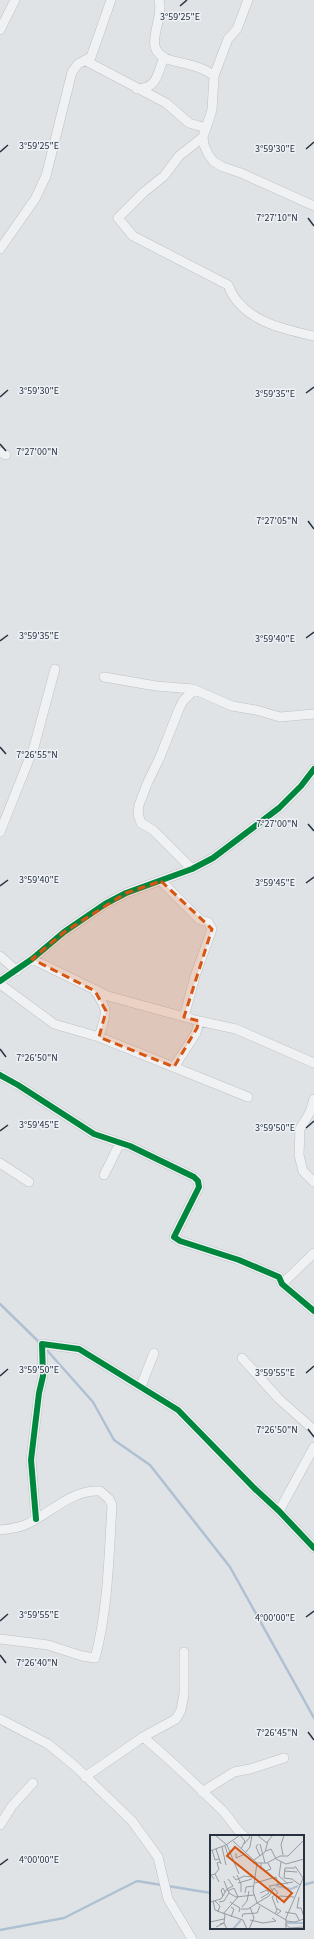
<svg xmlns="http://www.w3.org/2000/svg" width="314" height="1939" viewBox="0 0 314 1939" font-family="'Source Sans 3',sans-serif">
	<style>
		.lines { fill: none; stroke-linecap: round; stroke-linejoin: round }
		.stream { stroke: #aec0d2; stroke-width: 2.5 }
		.minor-casing { stroke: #bec1c4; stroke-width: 10 }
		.minor { stroke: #f0f1f2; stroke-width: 9 }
		.cycleway-casing { stroke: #eef1f6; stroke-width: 8 }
		.cycleway { stroke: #00873e; stroke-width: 6 }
		.marked { fill: #d55511; fill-opacity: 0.2; stroke: #d55511; stroke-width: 3; stroke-dasharray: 8 5; stroke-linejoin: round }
		.ticks { fill: none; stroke: #27313f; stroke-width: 1.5 }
		.inset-river { fill: none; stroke: #aec0d2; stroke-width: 2 }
		.inset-road { fill: none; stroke: #969ca3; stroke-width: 1 }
		.view { fill: #d55511; fill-opacity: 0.15; stroke: #d55511; stroke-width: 2 }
		.inset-edge { fill: none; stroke: #27313f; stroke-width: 2 }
		.ticks-label { font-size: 10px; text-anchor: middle; fill: #27313f; stroke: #eef1f6; stroke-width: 3; stroke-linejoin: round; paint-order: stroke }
	</style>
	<rect width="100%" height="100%" fill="#e0e3e6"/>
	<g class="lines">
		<path class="stream" d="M 0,1304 L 40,1343
			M 45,1348 L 93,1402 L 114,1440 L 150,1465 L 230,1567 L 314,1718
			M 303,1885 L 314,1882
			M 0,1930 L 64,1918 L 137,1881 L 211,1893"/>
		<defs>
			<path id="minor" d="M 159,0 C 165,22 139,50 170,60 C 185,64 202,66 214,76 L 212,110 L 203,137 L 204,145 L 208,154 L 214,162 L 223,167 L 241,173 L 314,206
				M 0,30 L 15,0
				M 86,61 L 166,103 L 189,123 L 206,128
				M 214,76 L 228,39 L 237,29 L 248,0
				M 137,89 C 158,88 157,74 164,57
				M 203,137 L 179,156 L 164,176 L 144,192 L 118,218 L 133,236 L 228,285 C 241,320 281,329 314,336
				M 0,249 L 35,199 L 46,176 L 72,72 L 78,64 L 91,57 L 111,0
				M 0,452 L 6,455
				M 104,677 L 156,686 L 193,689 L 232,706 L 256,710 L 280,717 L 314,714
				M 0,832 L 34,747 L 55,669
				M 192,869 L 153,830 L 141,823 L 138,814 L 139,805 L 147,784 L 160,757 L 179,709 L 183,701 L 194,690
				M 161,881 L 200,920 L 208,922 L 212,929 L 195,976 L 184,1017
				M 0,956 L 17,971
				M 32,959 L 108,996 L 199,1021 L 236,1029 L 314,1063
				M 0,981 L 32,959 L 64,932 L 105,904 L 126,893 L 192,869 L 213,858 L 279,808 L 301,786 L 314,769
				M 0,984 L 54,1024 L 99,1037 L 248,1097
				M 95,991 C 110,1012 106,1013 99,1037
				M 174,1067 L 196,1033 L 199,1021
				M 0,1075 L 18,1085 L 94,1134 L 130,1146 L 194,1177 L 198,1181 L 199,1187 L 174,1237 L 180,1241 L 239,1260 L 279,1277 L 282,1284 L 314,1311
				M 314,1099 L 310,1112 L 300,1129 L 299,1155 L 303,1171 L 314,1182
				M 0,1163 L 29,1182
				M 104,1175 L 120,1143
				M 282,1284 L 314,1253
				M 242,1358 L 279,1399 L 314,1430
				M 141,1386 L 154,1353
				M 279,1511 L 314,1447
				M 36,1519 L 31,1460 L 39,1393 L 43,1376 L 42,1344 L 79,1349 L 178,1410 L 254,1488 L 279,1511 L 314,1548
				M 0,1530 C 9,1529 19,1528 27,1524 C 51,1513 72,1489 100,1491 L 109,1499 L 112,1505 C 109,1554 108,1611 95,1658 L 82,1656 L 48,1645 L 0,1639
				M 0,1719 L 48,1744 L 76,1767 L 132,1821 L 158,1857 L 168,1899 L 192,1939
				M 143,1737 C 171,1760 196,1785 222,1810 C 230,1818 235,1829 244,1836
				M 85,1777 L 143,1737 L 176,1719 L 181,1710 L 184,1694 L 184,1652
				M 202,1792 L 234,1772 L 250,1769 L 284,1758
				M 0,1825 L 12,1806 L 33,1783"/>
		</defs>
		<use href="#minor" class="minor-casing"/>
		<use href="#minor" class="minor"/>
		<defs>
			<path id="cycleway" d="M 0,981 L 32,959 L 64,932 L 105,904 L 126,893 L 192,869 L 213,858 L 279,808 L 301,786 L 314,769
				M 0,1075 L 18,1085 L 94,1134 L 130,1146 L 194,1177 L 198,1181 L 199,1187 L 174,1237 L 180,1241 L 239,1260 L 279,1277 L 282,1284 L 314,1311
				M 36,1519 L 31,1460 L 39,1393 L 43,1376 L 42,1344 L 79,1349 L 178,1410 L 254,1488 L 279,1511 L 314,1548"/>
		</defs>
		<use href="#cycleway" class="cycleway-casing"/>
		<use href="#cycleway" class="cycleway"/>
	</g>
	<path class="marked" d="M 161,881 L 212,929 L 184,1017 L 199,1021 L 197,1028 L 174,1067 L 99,1037 L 106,1011 L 95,991 L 32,959 L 64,932 L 126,893 Z"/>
	<path class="ticks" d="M 180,6 L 187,0M 306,149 L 314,142M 0,152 L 8,145M 308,218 L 314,226M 306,393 L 314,387M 0,397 L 8,390M 0,444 L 6,451M 308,521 L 314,529M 306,638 L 314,632M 0,641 L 8,635M 0,747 L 6,754M 308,824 L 314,831M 306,883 L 314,877M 0,886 L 8,880M 0,1049 L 6,1057M 306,1128 L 314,1121M 0,1131 L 8,1125M 306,1373 L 314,1366M 0,1376 L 8,1369M 308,1429 L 314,1437M 306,1617 L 314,1611M 0,1621 L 8,1614M 0,1655 L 6,1663M 308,1732 L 314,1740M 0,1865 L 8,1859"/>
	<g transform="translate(210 1835)">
		<rect width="94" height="94" fill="#e0e3e6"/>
		<path class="inset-river" d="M 66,51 L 81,54 L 88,51M 76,88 L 94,88M 23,94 L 31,85"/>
		<path class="inset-road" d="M 5,0 L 17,10M 30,0 L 35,6 L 31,14M 47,0 L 57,8M 23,6 L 47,28 L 43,56 L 47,68 L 76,85M 34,9 L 40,2 L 38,0M 48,9 L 46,12 L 50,21M 50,9 L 55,28M 17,10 L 29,39M 15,11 L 19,23M 12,12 L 16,30M 6,14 L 11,29M 2,15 L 5,25 L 9,24M 0,16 L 16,10 L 30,0M 56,16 L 61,14 L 66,24 L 76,29 L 94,24M 26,18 L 26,23 L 35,19M 35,18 L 40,12 L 42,0M 73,20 L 71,10 L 74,0M 44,25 L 55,17 L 58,6 L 63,0M 71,27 L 69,41 L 78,49M 47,28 L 57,28 L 70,21 L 78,21 L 94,5M 51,28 L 51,32 L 61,40M 85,31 L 93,43M 56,36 L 61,34 L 58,28M 74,36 L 87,37M 5,39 L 9,34 L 7,28 L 10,27M 27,40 L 31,49 L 31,57M 23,41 L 26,45 L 34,41 L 42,42M 74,43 L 75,33 L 85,33M 74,43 L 82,44 L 90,50M 4,44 L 1,40 L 5,39 L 9,47M 14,46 L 19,58 L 26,62 L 44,60M 28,48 L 42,44M 45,48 L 66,42 L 68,49M 17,54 L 23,51 L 18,44M 18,56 L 24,53 L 28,62M 63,56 L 59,51 L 83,47M 35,58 L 36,52 L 44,51M 50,58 L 57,55 L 59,58 L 51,63M 13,61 L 11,55 L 13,53 L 15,57M 89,62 L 87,73 L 91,73 L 94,82M 3,66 L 5,75 L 8,76 L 10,71 L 5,66M 0,67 L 11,64 L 17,54M 9,67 L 14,66 L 19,58M 20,67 L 30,73 L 29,77M 47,68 L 59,61 L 64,53 L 68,58 L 62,62 L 67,75 L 65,79M 68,68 L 66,63 L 70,61 L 84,62M 32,72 L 37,66 L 39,56M 66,73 L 71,76 L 66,80M 31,74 L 38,74 L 47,68M 7,76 L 33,85 L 37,94M 75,77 L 86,79 L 89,85M 13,79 L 28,62M 15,79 L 14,88 L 17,94M 21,82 L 24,74 L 21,72M 32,82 L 33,79 L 47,78 L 50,71M 40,85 L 53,88 L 66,86 L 62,83M 76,86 L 85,87 L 94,84M 0,87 L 14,84M 75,89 L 80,93 L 94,92M 6,92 L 14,88 L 10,89M 39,94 L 44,83 L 40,72M 76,94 L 76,83 L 94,41"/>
		<path class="view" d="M 25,12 L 82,58 L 74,67 L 17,21 Z"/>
		<rect width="94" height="94" class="inset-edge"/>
	</g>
	<g class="ticks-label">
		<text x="180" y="20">3°59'25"E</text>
		<text x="39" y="149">3°59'25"E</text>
		<text x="275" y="152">3°59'30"E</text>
		<text x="277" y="221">7°27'10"N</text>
		<text x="39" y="394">3°59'30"E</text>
		<text x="275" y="397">3°59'35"E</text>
		<text x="37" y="455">7°27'00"N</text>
		<text x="277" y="524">7°27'05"N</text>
		<text x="39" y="639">3°59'35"E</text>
		<text x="275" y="642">3°59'40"E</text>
		<text x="37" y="758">7°26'55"N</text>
		<text x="277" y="827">7°27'00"N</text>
		<text x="39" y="883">3°59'40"E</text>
		<text x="275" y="886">3°59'45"E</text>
		<text x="37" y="1061">7°26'50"N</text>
		<text x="39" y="1128">3°59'45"E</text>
		<text x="275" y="1131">3°59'50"E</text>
		<text x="39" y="1373">3°59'50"E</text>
		<text x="275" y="1376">3°59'55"E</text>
		<text x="277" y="1433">7°26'50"N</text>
		<text x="39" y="1618">3°59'55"E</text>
		<text x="275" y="1621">4°00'00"E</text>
		<text x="37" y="1666">7°26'40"N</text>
		<text x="277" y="1736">7°26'45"N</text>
		<text x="39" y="1863">4°00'00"E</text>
	</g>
</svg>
